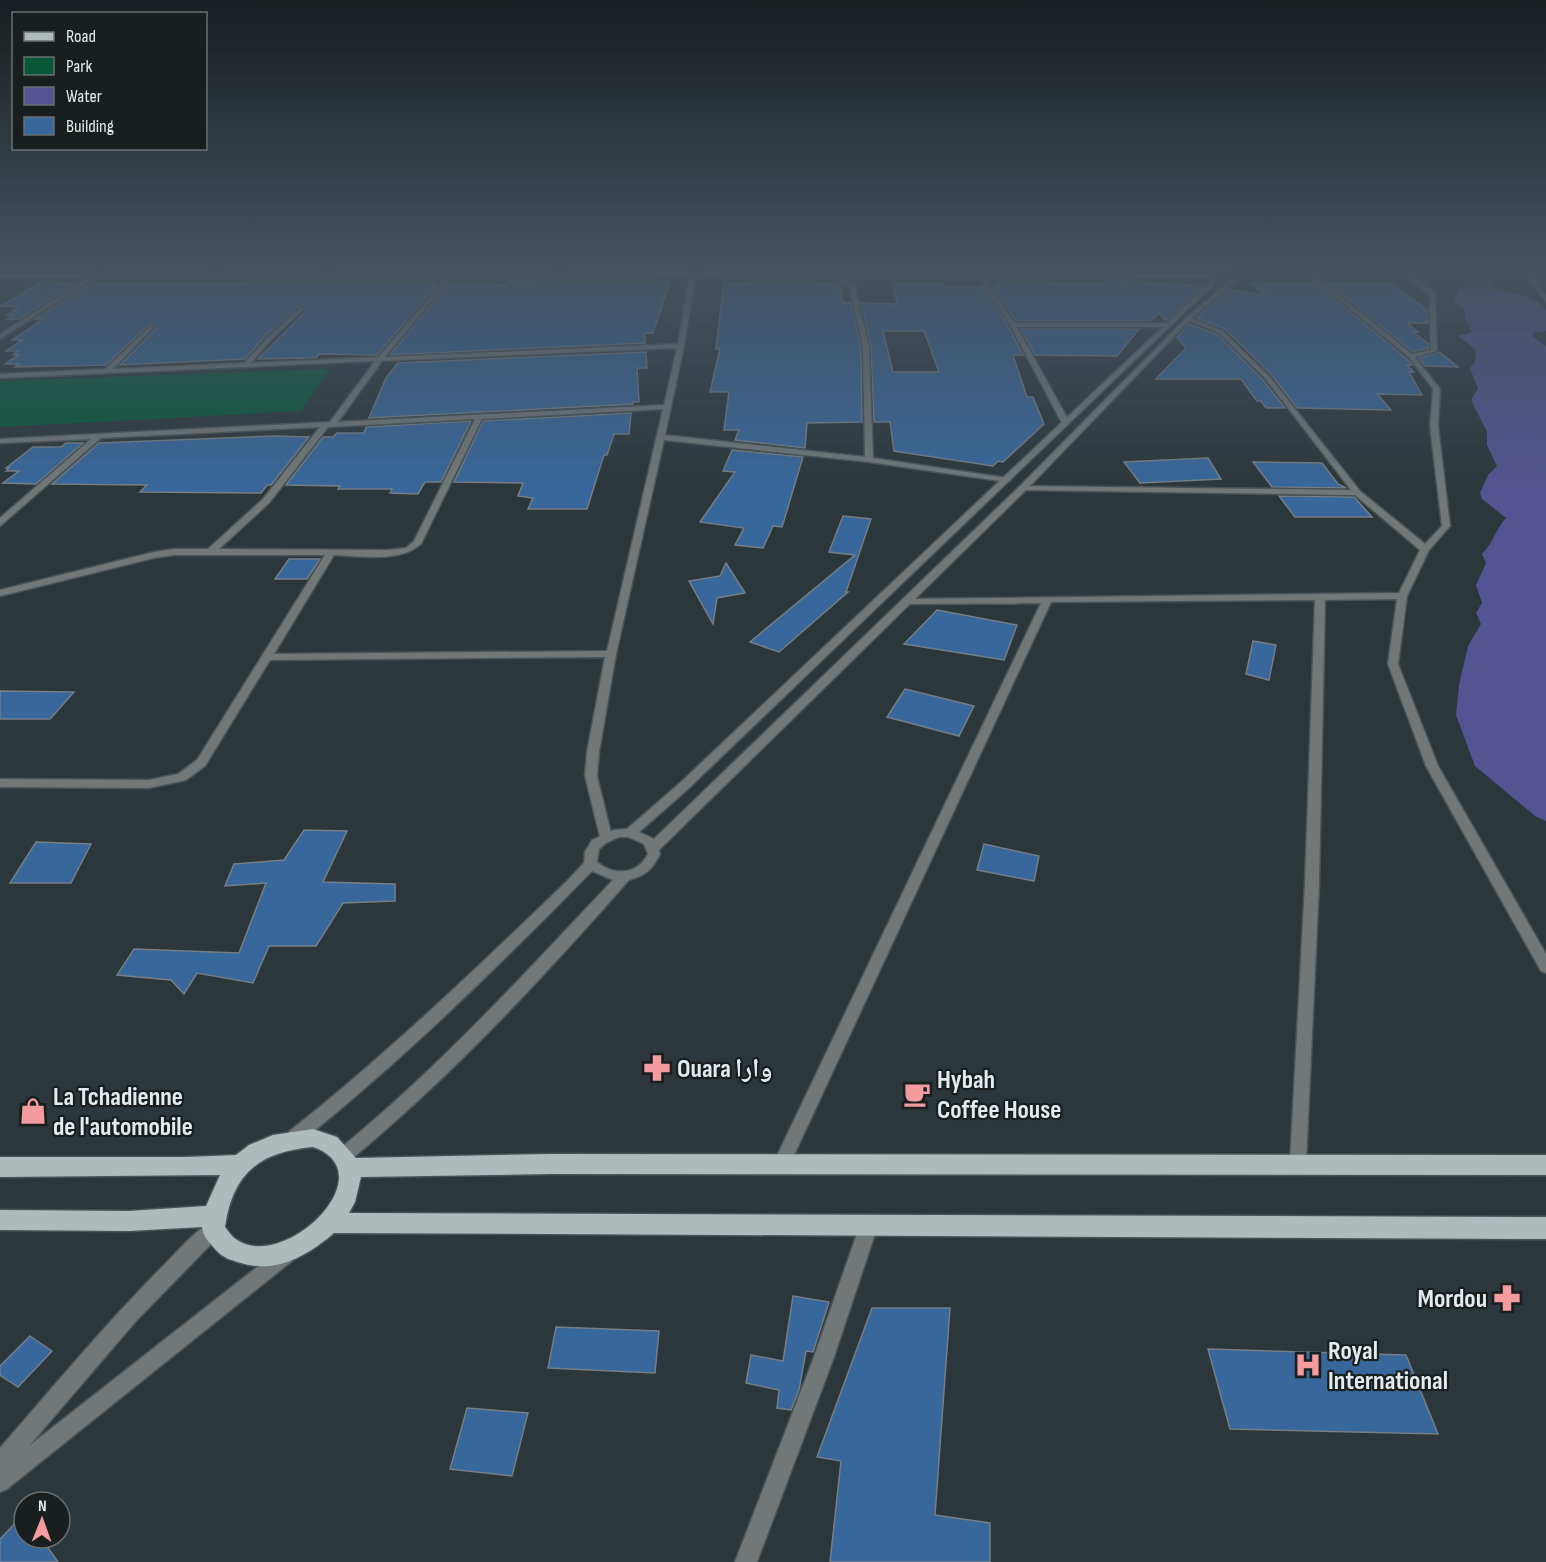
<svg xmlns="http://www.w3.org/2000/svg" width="1546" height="1562" viewBox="0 0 1546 1562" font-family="'Sofia Sans Condensed','Noto Naskh Arabic',sans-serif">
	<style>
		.green { fill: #075838 }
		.water { fill: #555391 }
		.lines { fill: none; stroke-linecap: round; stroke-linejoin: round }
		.stream { fill: #555391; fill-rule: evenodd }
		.building { fill: #38679b; stroke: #767e86; stroke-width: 1.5; fill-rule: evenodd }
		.minor-casing { stroke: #495458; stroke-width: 3 }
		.tertiary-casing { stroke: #495458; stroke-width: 3 }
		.primary-casing { stroke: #495458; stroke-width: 3 }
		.minor { fill: #727878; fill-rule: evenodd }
		.tertiary { fill: #727878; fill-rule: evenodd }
		.primary { fill: #afbbba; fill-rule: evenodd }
		.labels { text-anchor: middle; stroke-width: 4.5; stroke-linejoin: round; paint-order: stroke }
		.near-poi-label { font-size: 26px; font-weight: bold; fill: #e4ebee; stroke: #191e1f; text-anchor: start }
	</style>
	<rect width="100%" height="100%" fill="#2c373b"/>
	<path class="green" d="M 329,369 L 301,411 L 0,427 L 0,381 Z"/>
	<path class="water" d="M 1471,287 C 1488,288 1539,293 1546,311 C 1546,317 1546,325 1546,331 L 1535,332 L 1532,336 L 1546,346 L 1546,821 L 1535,816 L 1475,766 L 1456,715 L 1459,685 L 1468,646 L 1481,624 L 1476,613 L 1482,603 L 1476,585 L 1486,563 L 1482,554 C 1493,543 1496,529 1506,518 L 1482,499 L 1480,493 L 1488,475 L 1497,466 L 1487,445 L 1487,432 L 1471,400 L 1478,389 L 1470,368 L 1475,363 L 1476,350 L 1458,336 L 1472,332 L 1465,319 L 1465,310 L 1454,302 L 1459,289 Z"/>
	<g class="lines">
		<path class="stream" d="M 1483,270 L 1487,270 L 1494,298 L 1491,297 Z"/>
	</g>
	<path class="building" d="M 1106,280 L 1203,286 L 1166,321 L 1159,313 L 1150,321 L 1016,321 L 993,287 L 999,287 L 997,283 L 1002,282 L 1107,283 Z
		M 509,281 L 559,282 L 670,282 L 653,333 L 645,333 L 645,343 L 390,355 L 449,284 L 506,285 Z
		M 41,282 L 76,283 L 19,319 L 7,319 L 13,315 L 7,315 L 19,307 L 1,306 Z
		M 403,282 L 436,282 L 434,284 L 438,284 L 377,355 L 319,354 L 316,358 L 258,359 L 306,311 L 302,304 L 267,334 L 245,359 L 120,365 L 156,329 L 152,322 L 106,365 L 15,367 L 19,364 L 5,364 L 19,355 L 13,355 L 18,351 L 6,351 L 22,340 L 12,340 L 44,319 L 35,319 L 92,283 Z
		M 784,282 L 839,283 L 843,303 L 851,303 L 861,348 L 862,422 L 807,423 L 805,448 L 735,440 L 739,430 L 724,430 L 729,392 L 710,392 L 720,349 L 716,349 L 724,283 Z
		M 892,283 L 944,283 L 945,287 L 983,287 L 1008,326 L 1023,355 L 1013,355 L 1027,397 L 1033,397 L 1044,424 L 1003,462 L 998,461 L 993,466 L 894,451 L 890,422 L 874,422 L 871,348 L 861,303 L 897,304 ZM 883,331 L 924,331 L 939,372 L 893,372 Z
		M 1251,283 L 1315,283 L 1407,359 L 1413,365 L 1407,365 L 1414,372 L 1409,372 L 1422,395 L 1377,394 L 1391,410 L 1297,408 L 1271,374 L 1225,329 L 1196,318 L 1229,290 L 1264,295 Z
		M 1328,283 L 1391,283 L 1427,310 L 1428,323 L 1407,323 L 1418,332 L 1413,332 L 1429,344 L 1429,348 L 1413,352 Z
		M 1189,324 L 1218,335 L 1263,380 L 1285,408 L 1266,408 L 1261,401 L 1257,401 L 1241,379 L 1156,379 L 1186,348 L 1177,337 Z
		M 1021,329 L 1139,329 L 1117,356 L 1035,355 Z
		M 646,352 L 647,368 L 637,368 L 639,402 L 633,402 L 633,404 L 369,418 L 386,378 L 398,363 Z
		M 1439,352 L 1458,367 L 1425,366 L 1419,358 Z
		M 631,413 L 629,434 L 614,434 L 607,455 L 604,455 L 587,509 L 528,509 L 533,498 L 518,496 L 523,483 L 454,482 L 483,421 Z
		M 471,421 L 441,482 L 425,482 L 418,494 L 390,493 L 392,489 L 338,489 L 340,486 L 286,485 L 323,437 L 333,437 L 337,433 L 364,433 L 366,427 Z
		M 275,436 L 309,437 L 271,485 L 267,485 L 261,493 L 140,492 L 147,485 L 52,484 L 99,443 Z
		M 66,443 L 83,443 L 36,484 L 3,483 L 19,471 L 6,471 L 9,468 L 6,468 L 33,447 L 61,447 Z
		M 732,450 L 803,457 L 782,527 L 773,526 L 763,548 L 735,545 L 744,528 L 700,522 L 735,472 L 723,471 Z
		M 1208,458 L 1221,479 L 1140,483 L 1124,462 Z
		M 1253,462 L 1322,463 L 1338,484 L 1346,488 L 1272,487 Z
		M 1279,496 L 1354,497 L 1372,517 L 1295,517 Z
		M 843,516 L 871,519 L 846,592 L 848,592 L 779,652 L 750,642 L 855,555 L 829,552 Z
		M 289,559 L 320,559 L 307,579 L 275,579 Z
		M 726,563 L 745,593 L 717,598 L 713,624 L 689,581 L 720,576 Z
		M 937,610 L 1017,625 L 1004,660 L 904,644 Z
		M 1253,641 L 1276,645 L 1269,680 L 1246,674 Z
		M 905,689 L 974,706 L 959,736 L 887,717 Z
		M 0,691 L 74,692 L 50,719 L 0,719 Z
		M 304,830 L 347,831 L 323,882 L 395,884 L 395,901 L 343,903 L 316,946 L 269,946 L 253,983 L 197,973 L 184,994 L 171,980 L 117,975 L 134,949 L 239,953 L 266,883 L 225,886 L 234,864 L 284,860 Z
		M 36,842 L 91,844 L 71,883 L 10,883 Z
		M 984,844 L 1039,856 L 1034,881 L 977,870 Z
		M 793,1296 L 829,1302 L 813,1352 L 806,1351 L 799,1390 L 791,1410 L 777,1408 L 779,1390 L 746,1383 L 751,1355 L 783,1361 Z
		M 872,1308 L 950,1308 L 935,1515 L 990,1523 L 990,1562 L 830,1562 L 841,1461 L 817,1457 Z
		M 556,1327 L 659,1331 L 655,1373 L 548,1368 Z
		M 30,1336 L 52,1351 L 18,1387 L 0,1375 L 0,1366 Z
		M 1208,1349 L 1406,1355 L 1438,1434 L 1230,1429 Z
		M 467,1408 L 528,1413 L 512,1476 L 450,1469 Z
		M 24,1514 L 24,1538 L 41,1538 L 58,1562 L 0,1562 L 0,1539 Z"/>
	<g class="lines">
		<defs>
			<path id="minor" d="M 100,270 L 106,271 L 0,339 L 0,334 Z
				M 213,270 L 220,270 L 215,273 Z
				M 327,270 L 333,270 L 328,274 L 325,272 Z
				M 557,270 L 563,270 L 563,272 L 558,273 Z
				M 693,270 L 699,270 L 696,274 L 684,346 L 665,435 L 865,457 L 863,348 L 849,286 L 832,276 L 834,273 L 855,285 L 869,348 L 873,458 L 1007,478 L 1011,480 L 1007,482 L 869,462 L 664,440 L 616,654 L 599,752 L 597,776 L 612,837 L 610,840 L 606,841 L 600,837 L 585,776 L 587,752 L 605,657 L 270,660 L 205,766 L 186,780 L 149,788 L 0,787 L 0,779 L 149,780 L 178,774 L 197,760 L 325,555 L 174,555 L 154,558 L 0,596 L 0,590 L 154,552 L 174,549 L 208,549 L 263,499 L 320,427 L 101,438 L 0,526 L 0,518 L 91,439 L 0,443 L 0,439 L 330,422 L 375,361 L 0,378 L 0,374 L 105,369 L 152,324 L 154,327 L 113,369 L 244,363 L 269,336 L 302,306 L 304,309 L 273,338 L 251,363 L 378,357 L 451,273 L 453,276 L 385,357 L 678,344 L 690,274 ZM 677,348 L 664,405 L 338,422 L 382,361 ZM 663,409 L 607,651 L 274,654 L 334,555 C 361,556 400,563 421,544 L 482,419 ZM 475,419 L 414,541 L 406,548 L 388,550 L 219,549 L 269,503 L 328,427 Z
				M 981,273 L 1015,323 L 1169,323 L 1172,325 L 1169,327 L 1017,327 L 1070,423 L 1063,425 L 1010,325 L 978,275 Z
				M 1407,273 L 1435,293 L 1437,351 L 1415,357 L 1440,389 L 1438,426 L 1450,526 L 1429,550 L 1407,596 L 1398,664 L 1438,766 L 1546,954 L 1546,973 L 1541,971 L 1426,766 L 1388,664 L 1397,599 L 1325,600 L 1319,884 L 1306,1163 L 1304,1168 L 1298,1171 L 1292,1168 L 1290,1163 L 1305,884 L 1315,600 L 1051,602 L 788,1168 L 782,1171 L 776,1168 L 774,1163 L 776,1158 L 1041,603 L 908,604 L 903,601 L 905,599 L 1399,593 L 1420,550 L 1355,495 L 1023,490 L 1019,488 L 1023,486 L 1351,490 L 1265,378 L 1219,333 L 1186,320 L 1188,317 L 1223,331 L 1269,376 L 1360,491 L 1425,544 L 1442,526 L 1430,426 L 1433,389 L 1409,357 L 1308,275 L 1313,274 L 1412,354 L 1431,350 L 1429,294 L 1405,276 Z
				M 1526,275 L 1530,275 L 1546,296 L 1546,302 Z
				M 869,1217 L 875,1219 L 878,1225 L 834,1357 L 757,1562 L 735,1562 L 814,1357 L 860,1225 L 863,1219 Z"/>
			<path id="tertiary" d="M 1546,270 L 1546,274 L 1236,274 L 1233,272 L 1236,270 Z
				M 693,272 L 1209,274 L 1212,276 L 1209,278 L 693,276 L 0,278 L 0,274 Z
				M 1212,276 L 1217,277 L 1212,286 L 688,789 L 639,832 L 654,839 L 1020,486 L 1186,318 L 1232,279 L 1236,279 L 1236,281 L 1190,320 L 1026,490 L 659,850 L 660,854 C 653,869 645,876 629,880 C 542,979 451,1077 349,1161 L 343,1164 L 337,1161 L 335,1156 L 337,1151 C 438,1069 524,974 613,880 L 592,871 C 498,967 402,1061 298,1144 L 292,1146 L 286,1144 L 284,1139 L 286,1134 C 385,1056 476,969 566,882 L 584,863 L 585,852 L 592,840 L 614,830 L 627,829 L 680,783 L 1208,284 ZM 619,837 L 628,837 L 644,844 L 648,854 C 637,875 614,876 597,862 L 599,849 L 606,843 Z
				M 213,1222 L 219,1224 L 222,1230 L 219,1236 L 136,1321 L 29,1446 L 280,1249 L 286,1246 L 292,1249 L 295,1255 L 292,1261 L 7,1489 L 0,1492 L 0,1448 C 54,1386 107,1322 165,1264 C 178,1251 197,1228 213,1222 Z"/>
			<path id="primary" d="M 313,1129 L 337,1137 L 356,1158 L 550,1154 L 1546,1155 L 1546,1175 L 550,1174 L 361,1177 L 355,1202 L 349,1213 L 1546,1217 L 1546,1239 L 334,1233 C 307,1256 276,1274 241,1263 C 231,1260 223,1258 216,1250 C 210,1243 203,1237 202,1227 L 129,1231 L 0,1230 L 0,1210 L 129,1211 L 206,1206 L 220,1175 L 0,1177 L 0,1157 L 186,1157 L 236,1155 L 249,1145 L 273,1135 ZM 313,1147 C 386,1172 287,1272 237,1240 C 232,1237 228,1231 225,1227 C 233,1172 260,1152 313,1147 Z"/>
		</defs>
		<use href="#minor" class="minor-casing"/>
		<use href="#tertiary" class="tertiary-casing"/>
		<use href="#primary" class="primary-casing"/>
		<use href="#minor" class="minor"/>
		<use href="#tertiary" class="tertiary"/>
		<use href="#primary" class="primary"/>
	</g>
	<linearGradient id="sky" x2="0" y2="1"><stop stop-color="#181e20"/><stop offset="0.55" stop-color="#455360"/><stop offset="1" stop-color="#455360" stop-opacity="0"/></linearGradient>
	<rect width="1546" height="489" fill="url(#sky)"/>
	<defs>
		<symbol id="pharmacy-bare" viewBox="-9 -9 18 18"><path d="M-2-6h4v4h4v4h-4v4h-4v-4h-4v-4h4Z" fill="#f49b9f" stroke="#191e1f" stroke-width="2.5" paint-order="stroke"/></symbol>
		<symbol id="cafe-bare" viewBox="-9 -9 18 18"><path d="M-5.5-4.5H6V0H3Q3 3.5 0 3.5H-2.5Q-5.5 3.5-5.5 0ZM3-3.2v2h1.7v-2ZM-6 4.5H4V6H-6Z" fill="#f49b9f" stroke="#191e1f" stroke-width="2.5" paint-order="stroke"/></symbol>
		<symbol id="shop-bare" viewBox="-9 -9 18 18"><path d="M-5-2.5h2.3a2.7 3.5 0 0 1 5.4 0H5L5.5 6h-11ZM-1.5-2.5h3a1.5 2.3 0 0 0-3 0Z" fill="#f49b9f" stroke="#191e1f" stroke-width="2.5" paint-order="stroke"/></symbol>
		<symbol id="hospital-bare" viewBox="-9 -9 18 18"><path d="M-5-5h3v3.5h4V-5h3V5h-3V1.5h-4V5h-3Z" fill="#f49b9f" stroke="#191e1f" stroke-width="2.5" paint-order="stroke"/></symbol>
	</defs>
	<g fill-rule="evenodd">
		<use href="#pharmacy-bare" x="638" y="1049" width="38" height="38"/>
		<use href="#cafe-bare" x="898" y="1075" width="38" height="38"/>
		<use href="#shop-bare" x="14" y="1092" width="38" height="38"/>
		<use href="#pharmacy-bare" x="1488" y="1279" width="38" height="38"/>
		<use href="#hospital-bare" x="1289" y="1346" width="38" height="38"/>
	</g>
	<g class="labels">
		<g class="near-poi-label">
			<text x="677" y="1077">Ouara وارا</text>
			<text x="937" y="1088">Hybah<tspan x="937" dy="30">Coffee House</tspan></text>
			<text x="53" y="1105">La Tchadienne<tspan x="53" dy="30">de l'automobile</tspan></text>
			<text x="1487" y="1307" text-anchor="end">Mordou</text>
			<text x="1328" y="1359">Royal<tspan x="1328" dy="30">International</tspan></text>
		</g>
	</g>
	<rect x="12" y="12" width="195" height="138" fill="#191e1f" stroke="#6a7072" stroke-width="1.5"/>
	<rect x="24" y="32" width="30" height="9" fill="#afbbba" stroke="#6a7072" stroke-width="1.5"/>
	<text x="66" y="42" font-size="18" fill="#e4ebee">Road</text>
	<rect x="24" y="57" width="30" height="18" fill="#075838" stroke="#6a7072" stroke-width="1.5"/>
	<text x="66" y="72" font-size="18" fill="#e4ebee">Park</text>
	<rect x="24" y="87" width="30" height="18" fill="#555391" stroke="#6a7072" stroke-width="1.5"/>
	<text x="66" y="102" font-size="18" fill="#e4ebee">Water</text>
	<rect x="24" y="117" width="30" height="18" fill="#38679b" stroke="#6a7072" stroke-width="1.5"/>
	<text x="66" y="132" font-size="18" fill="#e4ebee">Building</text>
	<g transform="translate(42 1520) rotate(1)"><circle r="28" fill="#191e1f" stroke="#6a7072" stroke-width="1.5"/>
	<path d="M0-4.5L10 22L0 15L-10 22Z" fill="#f49b9f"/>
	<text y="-9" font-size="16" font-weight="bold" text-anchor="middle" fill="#e4ebee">N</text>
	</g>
</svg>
